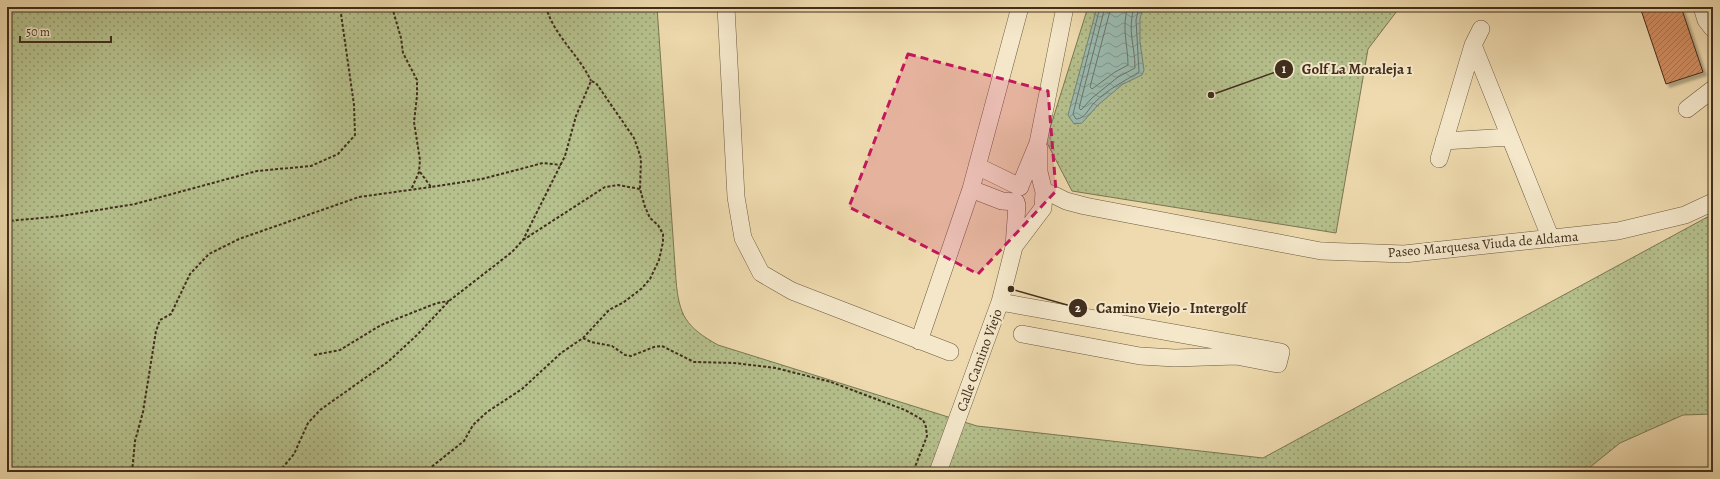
<svg xmlns="http://www.w3.org/2000/svg" width="1720" height="479" viewBox="0 0 1720 479" font-family="Alegreya,serif">
	<style>
		.grass { fill: url(#grass-dots); stroke: #7b7754 }
		.water { fill: url(#water-waves); stroke: #768274 }
		.lines { fill: none; stroke-linecap: round; stroke-linejoin: round }
		.shore { stroke: #6e7466; stroke-width: 1 }
		.building { fill: url(#building-hatch); stroke: #412e1c; filter: url(#shadow) }
		.minor-casing { stroke: #6c5940; stroke-width: 18 }
		.path { stroke: #412e1c; stroke-width: 2; stroke-dasharray: 3 2; stroke-linecap: butt }
		.minor { stroke: #f4e7ca; stroke-width: 17 }
		.marked { fill: #c2185b; fill-opacity: 0.2; stroke: #c2185b; stroke-width: 3; stroke-dasharray: 8 5; stroke-linejoin: round }
		.labels { text-anchor: middle; stroke-width: 4; stroke-linejoin: round; paint-order: stroke }
		.street-label { font-size: 14px; fill: #412e1c; stroke: #f4e7ca }
		.leader { fill: none; stroke: #412e1c; stroke-width: 1.5 }
		.callout-dot { fill: #412e1c; stroke: #f4e7ca; stroke-width: 1.5 }
		.mark-label { font-size: 12px; text-anchor: middle; font-weight: bold; fill: #fff }
		.callout-label { font-size: 15px; text-anchor: middle; font-weight: bold; fill: #412e1c; stroke: #f4e7ca; stroke-width: 4; stroke-linejoin: round; paint-order: stroke }
	</style>
	<defs>
		<pattern id="grass-dots" width="8" height="8" patternUnits="userSpaceOnUse"><rect width="8" height="8" fill="#b5c08c"/><path d="M2 2h.1M6 6h.1" fill="none" stroke="#959c72" stroke-width="1.8" stroke-linecap="round"/></pattern>
		<pattern id="water-waves" width="16" height="10" patternUnits="userSpaceOnUse"><rect width="16" height="10" fill="#9abaaf"/><path d="M0 5q4-4 8 0t8 0" fill="none" stroke="#7f988e"/></pattern>
		<pattern id="building-hatch" width="6" height="6" patternUnits="userSpaceOnUse"><rect width="6" height="6" fill="#d18e62"/><path d="M-1 1l2-2M0 6l6-6M5 7l2-2" fill="none" stroke="#ab7450"/></pattern>
		<filter id="shadow"><feDropShadow dx="3.5" dy="3.5" stdDeviation="1" flood-color="#0004"/></filter>
	</defs>
	<rect width="100%" height="100%" fill="#eedaae"/>
	<filter id="stains"><feTurbulence type="fractalNoise" baseFrequency=".005" numOctaves="4"/><feColorMatrix values="0 0 0 0 .2 0 0 0 0 .09 0 0 0 0 .02 0 0 0 .5 -.17"/></filter>
	<radialGradient id="worn" r=".72"><stop offset=".6" stop-color="#630" stop-opacity="0"/><stop offset="1" stop-color="#630" stop-opacity=".3"/></radialGradient>
	<path class="grass" d="M 7,7 L 657,7 L 676,280 C 679,316 686,327 718,345 L 977,426 L 1263,458 L 1713,214 L 1713,414 L 1683,415 L 1620,443 L 1584,472 L 7,472 Z
		M 1088,7 L 1400,7 L 1368,49 L 1336,233 L 1072,191 L 1046,141 Z"/>
	<path class="water" d="M 1097,7 L 1143,7 L 1140,19 L 1140,42 L 1144,70 L 1142,75 L 1123,84 L 1098,105 L 1082,123 L 1074,124 L 1068,115 Z"/>
	<g class="lines">
		<path class="shore" d="M 1100,7 L 1073,114 L 1076,119 C 1085,119 1089,108 1094,103 C 1108,89 1123,82 1139,72 L 1136,20 L 1139,7
			M 1105,7 L 1079,108 L 1081,110 L 1092,98 L 1118,77 L 1135,68 C 1135,44 1127,33 1134,7
			M 1111,7 L 1090,87 L 1092,89 L 1115,72 L 1128,65 C 1128,45 1121,27 1128,7"/>
	</g>
	<path class="building" d="M 1640,7 L 1681,7 L 1703,72 L 1666,84 Z"/>
	<g class="lines">
		<defs>
			<path id="minor" d="M 726,7 L 736,197 L 743,238 L 761,273 L 792,291 L 950,352
				M 1702,7 L 1706,20 L 1713,29
				M 1473,45 L 1481,29
				M 1687,109 L 1713,89
				M 1444,141 L 1510,137
				M 1439,159 L 1473,45 L 1551,239
				M 977,166 L 1020,187
				M 1021,184 L 1038,143 L 1065,7
				M 971,189 L 1002,201 L 1016,202
				M 1044,192 L 1052,194 L 1066,201 L 1085,206 L 1321,251 L 1404,254 L 1618,231 L 1685,215 L 1713,202
				M 1015,245 L 1043,208 L 1044,192 L 1039,172 L 1039,149
				M 1000,302 L 1281,352 L 1278,364 L 1236,356 L 1175,358 L 1140,356 L 1022,334
				M 919,341 L 971,189 L 1020,7
				M 938,472 L 1000,302 L 1014,247 L 1017,205"/>
		</defs>
		<use href="#minor" class="minor-casing"/>
		<path class="path" d="M 392,7 L 401,38 L 403,53 L 417,80 L 417,96 L 414,122 L 420,160 L 419,172 L 411,190
			M 546,7 C 554,36 580,56 591,81
			M 420,172 L 431,187 L 482,179 L 543,163 L 561,165
			M 7,213 L 9,221 L 61,216 L 135,204 L 257,171 L 311,166 L 338,154 L 355,135 L 354,105 L 340,7
			M 523,240 L 605,187 L 618,185 L 640,189
			M 583,338 L 591,342 L 612,346 L 625,355 L 631,356 L 654,347 L 662,346 L 694,362 L 734,363 L 776,368 L 831,382 L 905,410 L 923,420 L 926,427 L 927,436 L 913,472
			M 314,355 L 340,350 L 381,325 L 437,303 L 449,301
			M 132,472 L 135,441 L 143,412 L 156,331 L 160,320 L 171,314 L 190,274 L 209,254 L 239,239 L 359,197 L 431,187
			M 279,472 L 294,454 L 308,423 L 320,410 L 389,361 L 417,335 L 449,301 L 512,252 L 523,240 L 565,156 L 576,116 L 591,81 L 596,83 L 634,138 L 638,149 L 641,159 L 640,189 L 645,207 L 650,218 L 658,225 L 663,234 L 663,242 L 659,260 L 650,279 L 641,289 L 624,302 L 609,310 L 583,338 L 561,353 L 522,389 L 487,412 L 473,425 L 464,441 L 425,472
			M 727,472 L 761,470 L 778,472"/>
		<use href="#minor" class="minor"/>
	</g>
	<path class="marked" d="M 908,54 L 1048,91 L 1056,191 L 978,274 L 849,207 Z"/>
	<g class="labels">
		<g class="street-label">
			<text transform="translate(1483 244) rotate(-5)" y="5">Paseo Marquesa Viuda de Aldama</text>
			<text transform="translate(979 360) rotate(-70)" y="5">Calle Camino Viejo</text>
		</g>
	</g>
	<path class="leader" d="M1211 95L1284 69M1011 289L1078 308"/>
	<g class="callout-dot">
		<circle cx="1211" cy="95" r="4"/>
		<circle cx="1011" cy="289" r="4"/>
		<circle cx="1284" cy="69" r="10"/>
		<circle cx="1078" cy="308" r="10"/>
	</g>
	<g class="mark-label">
		<text x="1284" y="73">1</text>
		<text x="1078" y="312">2</text>
	</g>
	<g class="callout-label">
		<text x="1357" y="74">Golf La Moraleja 1</text>
		<text x="1171" y="313">Camino Viejo - Intergolf</text>
	</g>
	<rect width="1720" height="479" fill="none" stroke="#eedaae" stroke-width="24"/>
	<rect x="8" y="8" width="1704" height="463" fill="none" stroke="#412e1c" stroke-width="2"/>
	<rect x="12" y="12" width="1696" height="455" fill="none" stroke="#412e1c"/>
	<path d="M20 36v6h91v-6" fill="none" stroke="#412e1c" stroke-width="2"/>
	<text x="26" y="36" font-size="12" fill="#412e1c" stroke="#f4e7ca" stroke-width="3" paint-order="stroke">50 m</text>
	<rect width="100%" height="100%" filter="url(#stains)"/>
	<rect width="100%" height="100%" fill="url(#worn)"/>
</svg>
